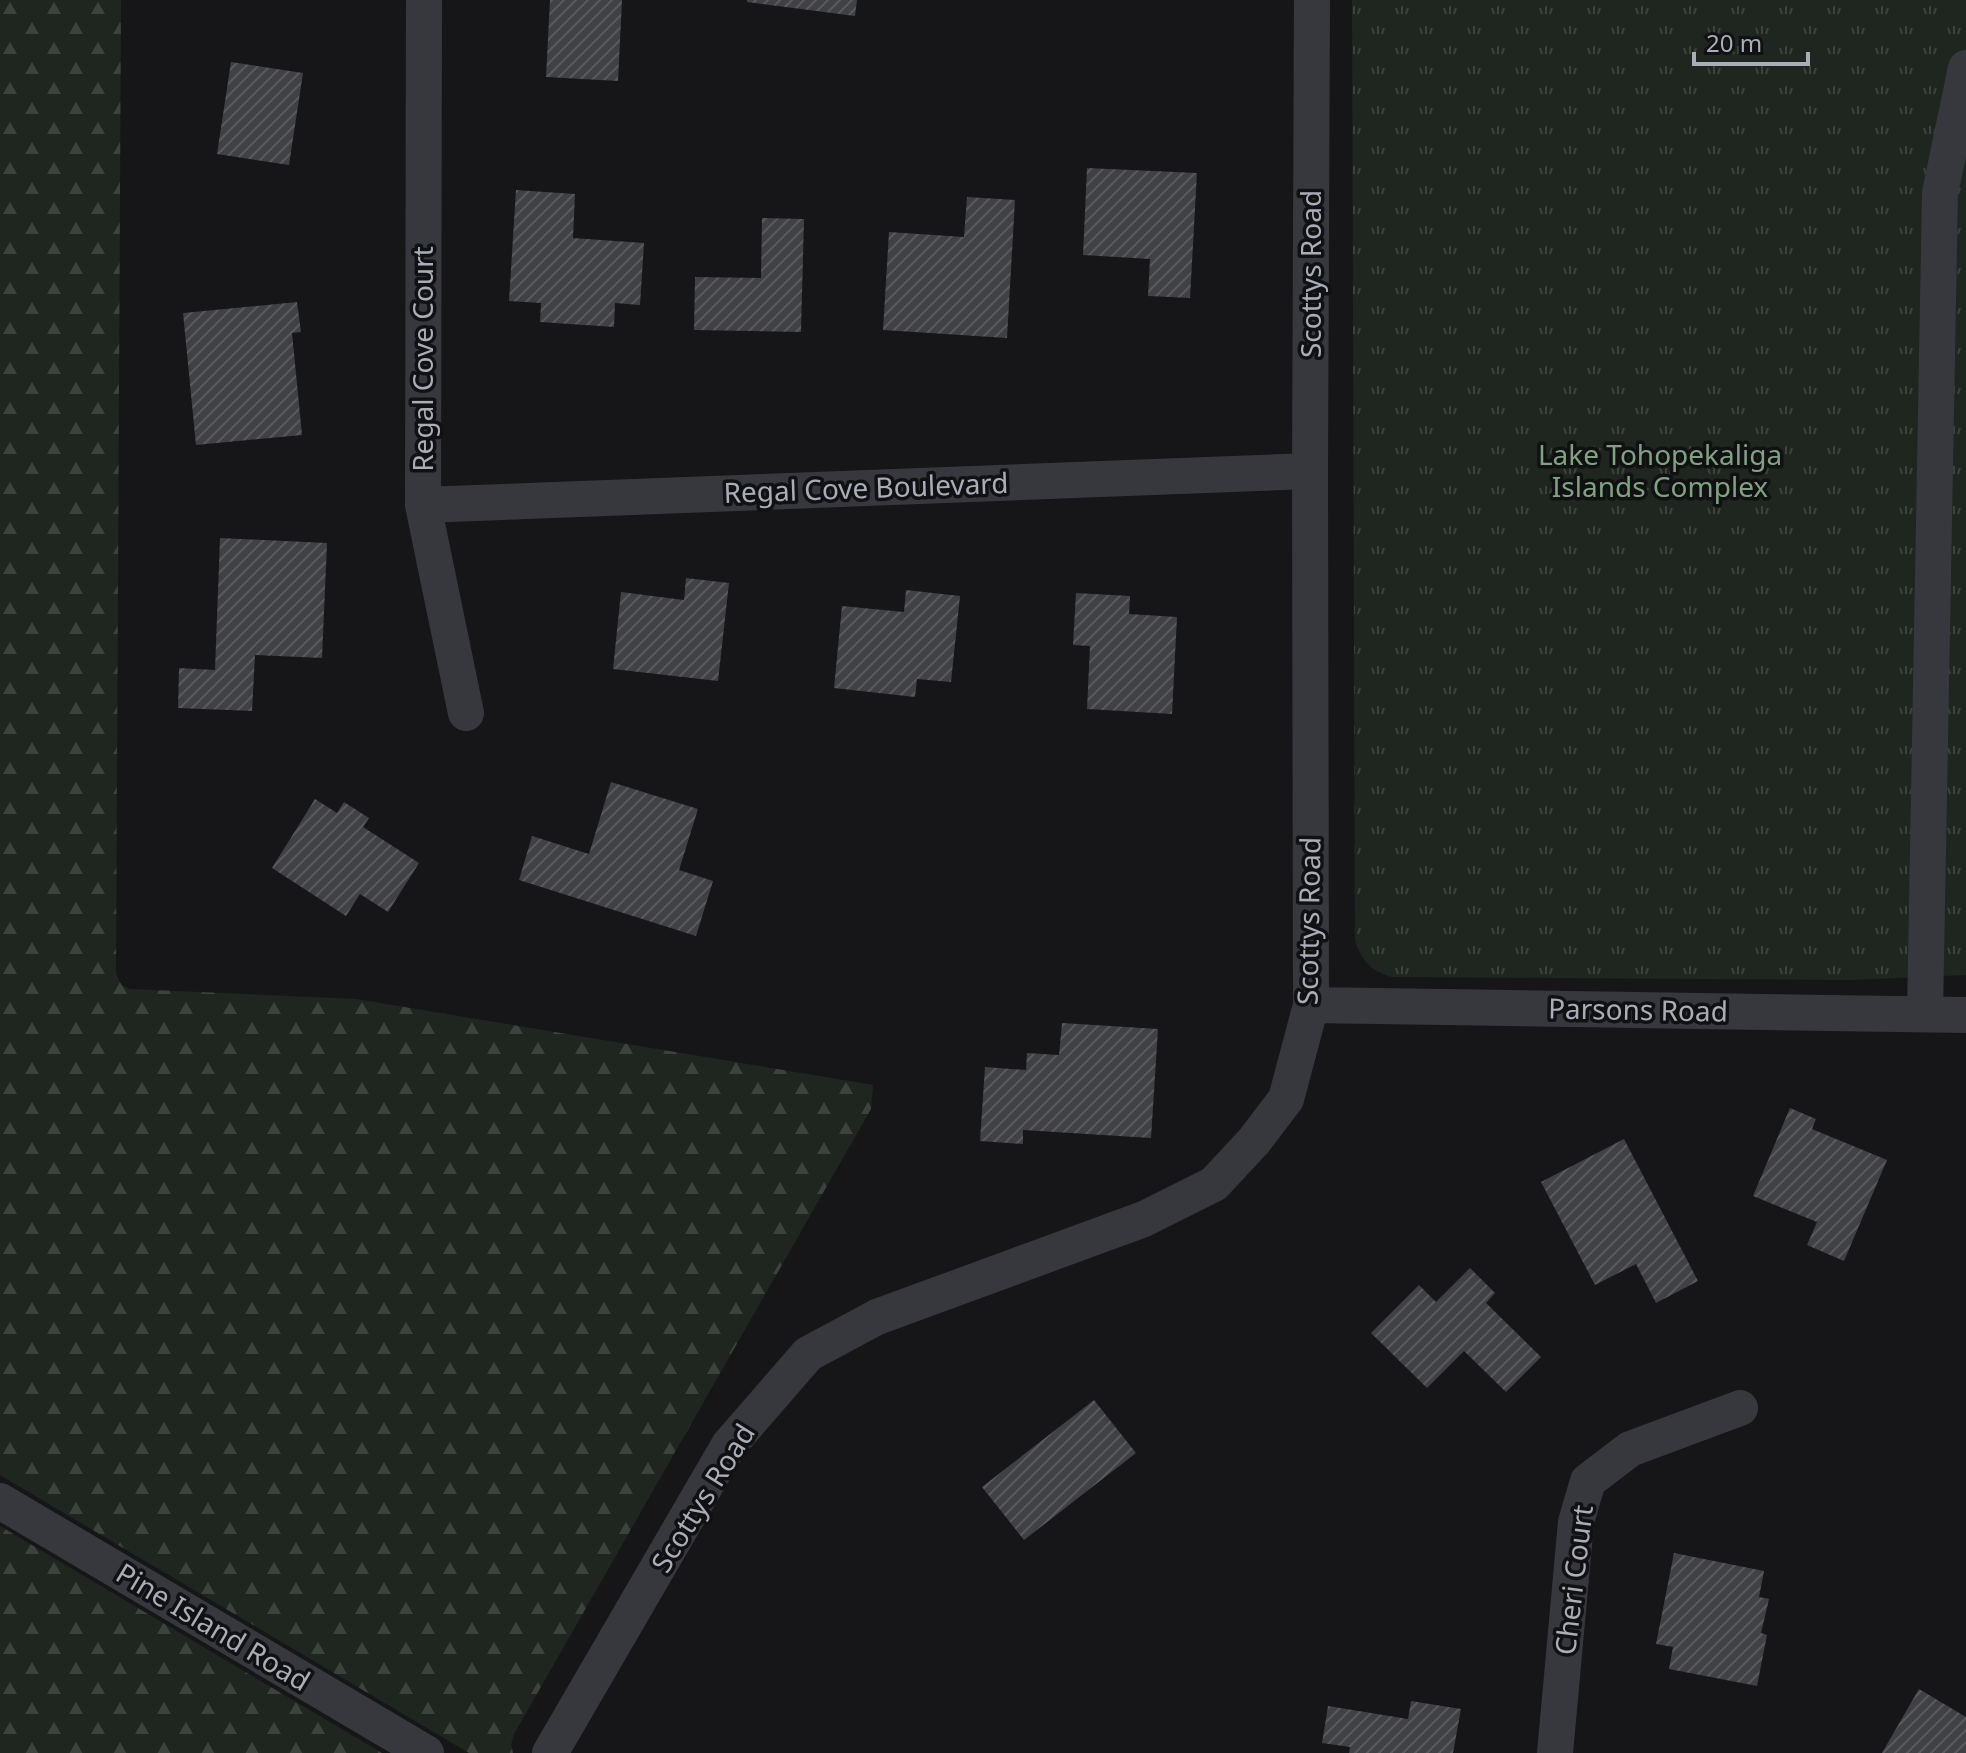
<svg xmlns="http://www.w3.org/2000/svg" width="1966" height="1753" viewBox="0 0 1966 1753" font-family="'Noto Sans',sans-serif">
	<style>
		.grass { fill: url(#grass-tufts) }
		.forest { fill: url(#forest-firs) }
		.building { fill: url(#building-hatch) }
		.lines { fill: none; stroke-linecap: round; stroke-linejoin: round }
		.minor { stroke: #37383d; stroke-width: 36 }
		.labels { text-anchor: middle; stroke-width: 7; stroke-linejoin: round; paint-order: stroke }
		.street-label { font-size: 28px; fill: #a8adb8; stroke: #111113 }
		.park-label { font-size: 28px; fill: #7fa381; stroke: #111113 }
	</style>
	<defs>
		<pattern id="grass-tufts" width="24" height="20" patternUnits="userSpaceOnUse" patternTransform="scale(2)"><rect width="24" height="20" fill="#1e261f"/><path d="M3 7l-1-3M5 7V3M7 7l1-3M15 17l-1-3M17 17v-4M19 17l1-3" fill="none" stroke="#3c433d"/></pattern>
		<pattern id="forest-firs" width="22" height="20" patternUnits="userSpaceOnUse" patternTransform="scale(2)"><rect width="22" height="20" fill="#1e261f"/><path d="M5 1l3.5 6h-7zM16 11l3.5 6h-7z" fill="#3c433d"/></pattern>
		<pattern id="building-hatch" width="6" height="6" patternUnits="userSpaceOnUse" patternTransform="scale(2)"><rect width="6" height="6" fill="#404145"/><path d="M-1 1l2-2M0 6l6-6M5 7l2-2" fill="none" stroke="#595a5e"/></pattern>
	</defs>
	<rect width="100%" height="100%" fill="#161618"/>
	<path class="grass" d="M 1352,0 L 1966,0 L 1966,975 L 1850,980 L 1392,977 C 1372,972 1362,961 1355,941 Z"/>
	<path class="forest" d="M 0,0 L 121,0 L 116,973 C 119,982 122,988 131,989 L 356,999 L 873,1085 L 871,1109 L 514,1734 L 511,1745 L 513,1753 L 469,1753 L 0,1475 Z
		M 0,1526 L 382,1753 L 0,1753 Z"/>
	<path class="building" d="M 550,0 L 622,0 L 618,81 L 546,77 Z
		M 747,0 L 857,0 L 855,16 L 747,2 Z
		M 231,62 L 303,73 L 289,165 L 217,154 Z
		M 1087,168 L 1197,173 L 1190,298 L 1148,296 L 1150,259 L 1083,255 Z
		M 516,190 L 575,194 L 573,238 L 644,243 L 640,305 L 615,303 L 614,327 L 540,322 L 541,303 L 509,301 Z
		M 967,197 L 1015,200 L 1007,338 L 883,330 L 889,232 L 964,237 Z
		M 762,218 L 804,219 L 801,332 L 694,330 L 695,277 L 761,278 Z
		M 297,302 L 301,332 L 292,333 L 302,435 L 196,445 L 183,313 Z
		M 220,538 L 327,543 L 322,658 L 255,655 L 252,711 L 178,708 L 179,668 L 215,670 Z
		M 686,578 L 729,583 L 718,681 L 613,669 L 621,592 L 684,600 Z
		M 906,590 L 960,596 L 951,682 L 917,679 L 915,697 L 834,688 L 842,606 L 904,612 Z
		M 1076,593 L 1130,596 L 1129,614 L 1177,617 L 1172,714 L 1087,709 L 1090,646 L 1073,645 Z
		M 611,782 L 698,809 L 679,870 L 713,881 L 696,936 L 519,880 L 532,836 L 589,854 Z
		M 315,799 L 337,813 L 344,802 L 369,818 L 363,827 L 419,863 L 388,912 L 360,894 L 346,916 L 272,868 Z
		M 1062,1023 L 1158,1029 L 1151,1138 L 1023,1130 L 1023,1144 L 980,1141 L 985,1067 L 1026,1070 L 1027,1053 L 1059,1055 Z
		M 1790,1108 L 1816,1119 L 1812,1129 L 1887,1160 L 1844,1261 L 1807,1245 L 1817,1222 L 1753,1196 Z
		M 1624,1139 L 1698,1281 L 1656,1303 L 1636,1264 L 1595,1285 L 1541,1182 Z
		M 1470,1268 L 1495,1293 L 1486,1303 L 1541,1357 L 1506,1392 L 1464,1351 L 1427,1388 L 1371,1333 L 1419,1285 L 1436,1302 Z
		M 1094,1400 L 1136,1453 L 1024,1540 L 982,1487 Z
		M 1674,1553 L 1764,1571 L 1759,1597 L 1769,1599 L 1761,1633 L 1767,1635 L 1757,1686 L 1669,1669 L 1673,1647 L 1656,1644 Z
		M 1919,1689 L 1966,1717 L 1966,1753 L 1882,1753 Z
		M 1411,1701 L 1461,1709 L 1453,1753 L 1349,1753 L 1350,1747 L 1322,1743 L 1328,1706 L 1408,1719 Z"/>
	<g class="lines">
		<path class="minor" d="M 424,0 L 423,505 L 466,713
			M 423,505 L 1310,471
			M 1311,1005 L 1966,1015
			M 1925,1014 L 1940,193 L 1966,68
			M 0,1501 L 426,1753
			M 550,1753 L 729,1445 L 808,1354 L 877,1317 L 1144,1219 L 1214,1184 L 1254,1141 L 1286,1099 L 1311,1005 L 1310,471 L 1312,0
			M 1555,1753 L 1576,1522 L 1588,1481 L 1630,1449 L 1740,1408"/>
	</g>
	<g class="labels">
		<g class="street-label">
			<text transform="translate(1311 274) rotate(-90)" y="10">Scottys Road</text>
			<text transform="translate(423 359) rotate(-90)" y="10">Regal Cove Court</text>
			<text transform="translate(866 488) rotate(-2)" y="10">Regal Cove Boulevard</text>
			<text transform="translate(1309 921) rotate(-89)" y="10">Scottys Road</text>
			<text transform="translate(1638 1010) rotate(1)" y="10">Parsons Road</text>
			<text transform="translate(703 1498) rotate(-58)" y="10">Scottys Road</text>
			<text transform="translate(1574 1580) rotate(-83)" y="10">Cheri Court</text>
			<text transform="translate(213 1627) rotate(31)" y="10">Pine Island Road</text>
		</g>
		<g class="park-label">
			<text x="1660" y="465">Lake Tohopekaliga<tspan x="1660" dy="32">Islands Complex</tspan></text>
		</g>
	</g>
	<path d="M1694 52v12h114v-12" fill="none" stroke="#a8adb8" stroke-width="4"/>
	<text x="1706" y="52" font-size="24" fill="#a8adb8" stroke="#111113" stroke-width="6" paint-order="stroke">20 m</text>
</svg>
